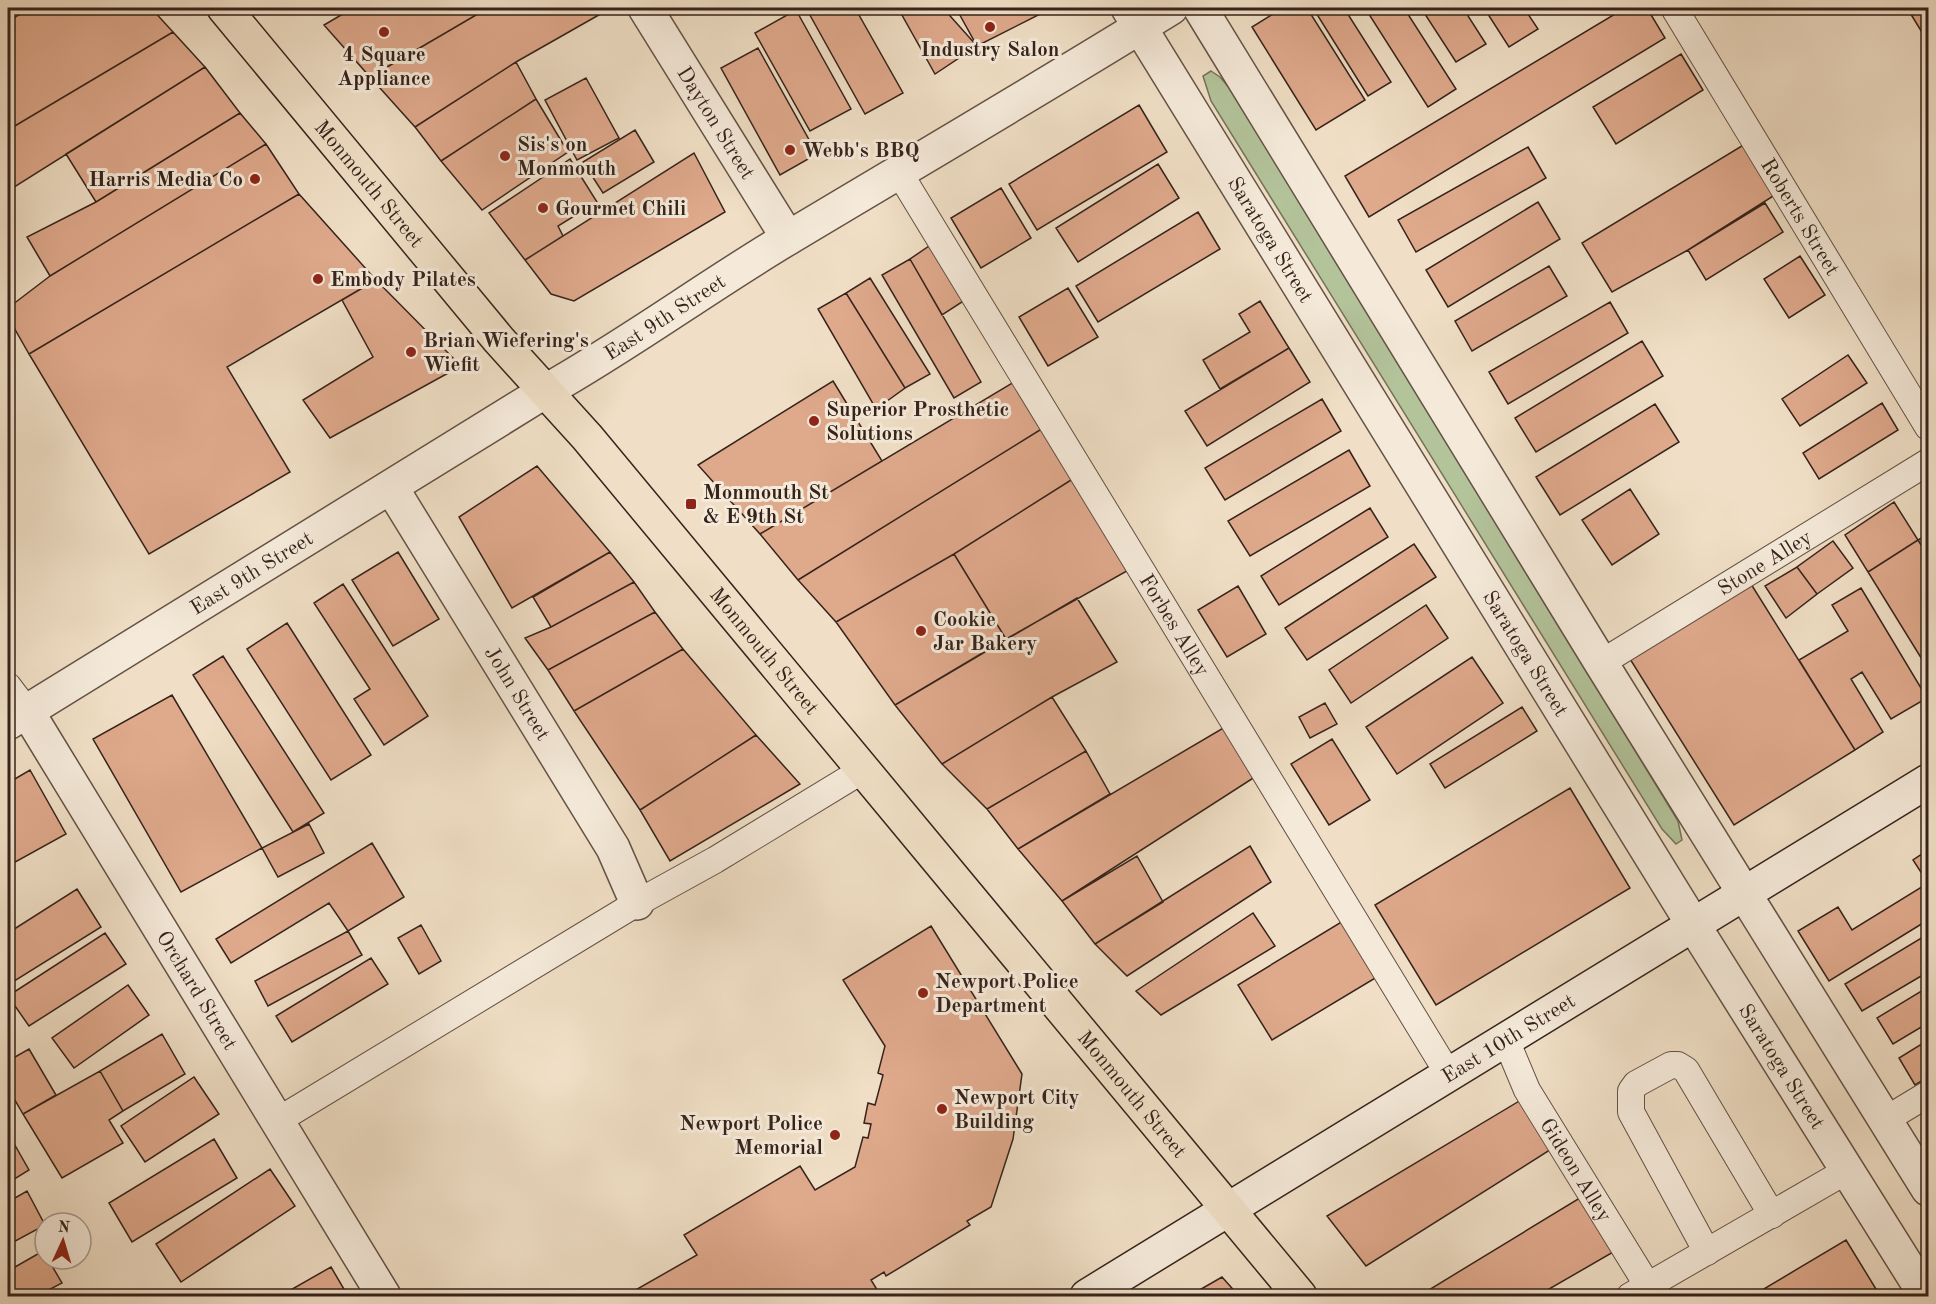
<svg xmlns="http://www.w3.org/2000/svg" width="1936" height="1304" viewBox="0 0 1936 1304" font-family="'Old Standard TT',serif">
	<style>
		.green { fill: #b3c39a; stroke: #74735b; stroke-width: 1.5 }
		.building { fill: #dfa98c; stroke: #35231c; stroke-width: 1.5 }
		.lines { fill: none; stroke-linecap: round; stroke-linejoin: round }
		.service-casing { stroke: #645246; stroke-width: 28 }
		.minor-casing { stroke: #645246; stroke-width: 36 }
		.secondary-casing { stroke: #35231c; stroke-width: 36 }
		.primary-casing { stroke: #35231c; stroke-width: 36 }
		.service { stroke: #f5eada; stroke-width: 26 }
		.minor { stroke: #f5eada; stroke-width: 33 }
		.secondary { stroke: #f5eada; stroke-width: 33 }
		.primary { stroke: #f0dfc6; stroke-width: 33 }
		.poi-dot { fill: #8f2418; stroke: #f5eada; stroke-width: 2 }
		.labels { text-anchor: middle; stroke-width: 6; stroke-linejoin: round; paint-order: stroke }
		.poi-label { font-size: 21px; font-weight: bold; fill: #35231c; stroke: #f5eada; text-anchor: start }
		.street-label { font-size: 21px; fill: #35231c; stroke: #f5eada }
	</style>
	<rect width="100%" height="100%" fill="#f0dfc6"/>
	<filter id="stains"><feTurbulence type="fractalNoise" baseFrequency=".00333" numOctaves="4"/><feColorMatrix values="0 0 0 0 .2 0 0 0 0 .09 0 0 0 0 .02 0 0 0 .5 -.17"/></filter>
	<radialGradient id="worn" r=".72"><stop offset=".6" stop-color="#630" stop-opacity="0"/><stop offset="1" stop-color="#630" stop-opacity=".3"/></radialGradient>
	<path class="green" d="M 1211,71 L 1220,77 L 1232,91 L 1678,821 L 1682,840 L 1676,844 L 1662,829 L 1211,101 L 1203,76 Z"/>
	<path class="building" d="M 8,8 L 31,8 L 8,21 Z
		M 31,8 L 151,8 L 173,32 L 8,130 L 8,21 Z
		M 353,8 L 488,8 L 370,77 L 324,25 Z
		M 488,8 L 600,8 L 604,12 L 516,62 L 415,127 L 370,77 Z
		M 806,8 L 855,8 L 903,93 L 865,114 Z
		M 898,8 L 943,8 L 977,46 L 935,74 Z
		M 956,8 L 1052,8 L 977,46 Z
		M 1283,8 L 1307,8 L 1365,100 L 1316,130 L 1252,27 Z
		M 1313,8 L 1344,8 L 1391,82 L 1368,96 Z
		M 1365,8 L 1404,8 L 1456,89 L 1428,107 Z
		M 1421,8 L 1463,8 L 1486,44 L 1456,62 Z
		M 1484,8 L 1524,8 L 1538,29 L 1509,47 Z
		M 1625,8 L 1647,8 L 1665,38 L 1369,217 L 1345,176 Z
		M 1907,8 L 1928,8 L 1928,42 Z
		M 796,10 L 851,109 L 810,131 L 755,33 Z
		M 173,32 L 205,67 L 8,191 L 8,130 Z
		M 758,48 L 817,154 L 780,175 L 721,68 Z
		M 1681,54 L 1703,90 L 1616,144 L 1593,107 Z
		M 516,62 L 536,99 L 441,161 L 415,127 Z
		M 205,67 L 240,113 L 96,202 L 66,154 Z
		M 586,78 L 619,138 L 577,160 L 545,100 Z
		M 536,99 L 568,152 L 482,210 L 441,161 Z
		M 1139,105 L 1167,152 L 1037,230 L 1009,184 Z
		M 240,113 L 266,144 L 50,276 L 27,237 L 96,202 Z
		M 635,130 L 654,162 L 603,193 L 583,162 Z
		M 266,144 L 299,194 L 29,354 L 8,317 L 8,308 L 50,276 Z
		M 1745,144 L 1778,193 L 1688,250 L 1612,292 L 1582,243 Z
		M 1528,147 L 1546,178 L 1416,252 L 1398,220 Z
		M 694,153 L 725,212 L 574,301 L 551,294 L 525,260 Z
		M 570,159 L 597,202 L 558,226 L 563,236 L 525,260 L 489,213 Z
		M 1158,164 L 1179,198 L 1078,262 L 1056,228 Z
		M 1001,188 L 1031,238 L 981,268 L 951,218 Z
		M 299,194 L 376,280 L 227,367 L 290,472 L 149,554 L 29,354 Z
		M 1538,202 L 1560,239 L 1448,307 L 1426,270 Z
		M 1765,203 L 1783,232 L 1706,280 L 1688,250 Z
		M 1198,212 L 1220,249 L 1098,322 L 1076,286 Z
		M 932,244 L 965,300 L 942,315 L 910,259 Z
		M 1800,256 L 1825,295 L 1789,318 L 1764,279 Z
		M 910,259 L 981,382 L 954,398 L 882,275 Z
		M 1549,266 L 1567,296 L 1472,351 L 1455,321 Z
		M 870,278 L 930,374 L 905,388 L 846,293 Z
		M 376,280 L 461,366 L 330,438 L 303,400 L 373,357 L 342,300 Z
		M 1068,288 L 1098,337 L 1048,366 L 1019,317 Z
		M 846,293 L 905,388 L 876,409 L 818,309 Z
		M 1260,301 L 1289,348 L 1220,389 L 1203,360 L 1250,332 L 1239,314 Z
		M 1610,302 L 1628,333 L 1508,404 L 1489,372 Z
		M 1642,341 L 1663,376 L 1536,452 L 1515,418 Z
		M 1289,348 L 1310,382 L 1207,446 L 1185,411 Z
		M 1848,355 L 1867,383 L 1800,426 L 1782,399 Z
		M 1019,379 L 1048,425 L 798,580 L 760,534 Z
		M 833,381 L 882,461 L 760,534 L 698,465 Z
		M 1322,399 L 1341,431 L 1225,500 L 1205,468 Z
		M 1882,403 L 1898,430 L 1819,479 L 1803,453 Z
		M 1655,404 L 1679,442 L 1560,515 L 1536,477 Z
		M 1048,425 L 1079,475 L 954,554 L 836,622 L 798,580 Z
		M 1349,450 L 1370,486 L 1250,556 L 1228,521 Z
		M 537,466 L 610,552 L 512,608 L 459,517 Z
		M 1079,475 L 1134,567 L 1006,639 L 954,554 Z
		M 1630,489 L 1659,534 L 1612,565 L 1582,520 Z
		M 1894,502 L 1918,540 L 1868,572 L 1845,535 Z
		M 1370,508 L 1388,537 L 1279,605 L 1261,576 Z
		M 1928,534 L 1928,556 L 1918,540 Z
		M 1918,540 L 1928,556 L 1928,669 L 1868,572 Z
		M 1833,541 L 1853,568 L 1817,594 L 1797,567 Z
		M 1414,544 L 1436,577 L 1307,660 L 1285,628 Z
		M 398,552 L 439,619 L 393,646 L 352,580 Z
		M 610,552 L 634,582 L 551,627 L 533,597 Z
		M 954,554 L 1006,639 L 895,705 L 836,622 Z
		M 1797,567 L 1817,594 L 1786,618 L 1765,586 Z
		M 634,582 L 655,612 L 548,670 L 525,638 L 551,627 Z
		M 343,584 L 428,716 L 384,745 L 354,699 L 370,689 L 314,603 Z
		M 1751,584 L 1855,750 L 1734,825 L 1630,659 Z
		M 1238,586 L 1266,634 L 1227,657 L 1198,610 Z
		M 1861,588 L 1927,698 L 1891,719 L 1862,672 L 1851,679 L 1883,732 L 1855,750 L 1799,660 L 1848,631 L 1832,605 Z
		M 1077,598 L 1117,662 L 1052,697 L 942,764 L 895,705 Z
		M 1426,605 L 1448,638 L 1351,703 L 1329,670 Z
		M 655,612 L 683,649 L 574,711 L 548,670 Z
		M 287,623 L 371,755 L 331,780 L 247,649 Z
		M 683,649 L 756,735 L 640,810 L 574,711 Z
		M 223,656 L 324,813 L 293,832 L 193,675 Z
		M 1472,657 L 1503,703 L 1397,774 L 1366,727 Z
		M 172,695 L 262,848 L 181,892 L 93,739 Z
		M 1052,697 L 1086,751 L 987,809 L 942,764 Z
		M 1325,703 L 1337,724 L 1310,738 L 1299,717 Z
		M 1522,707 L 1537,731 L 1445,788 L 1430,764 Z
		M 1225,727 L 1258,775 L 1062,901 L 1018,849 Z
		M 756,735 L 800,784 L 670,861 L 640,810 Z
		M 1332,739 L 1370,800 L 1329,825 L 1291,764 Z
		M 1086,751 L 1110,794 L 1018,849 L 987,809 Z
		M 30,770 L 66,834 L 8,866 L 8,783 Z
		M 1570,788 L 1630,888 L 1436,1005 L 1375,905 Z
		M 309,824 L 324,853 L 278,877 L 262,848 Z
		M 372,843 L 404,897 L 348,931 L 329,903 L 231,963 L 216,939 Z
		M 1250,846 L 1271,882 L 1127,976 L 1095,944 Z
		M 1928,850 L 1928,883 L 1913,860 Z
		M 1137,856 L 1163,902 L 1095,944 L 1062,901 Z
		M 1928,883 L 1928,920 L 1829,981 L 1798,931 L 1838,907 L 1852,930 Z
		M 77,889 L 101,927 L 8,985 L 8,933 Z
		M 1253,913 L 1275,946 L 1161,1015 L 1136,991 Z
		M 1343,921 L 1377,977 L 1272,1040 L 1238,985 Z
		M 421,925 L 441,961 L 419,974 L 398,938 Z
		M 931,926 L 1022,1074 L 1013,1139 L 991,1207 L 967,1221 L 970,1225 L 886,1276 L 884,1272 L 871,1280 L 881,1296 L 625,1296 L 697,1255 L 684,1235 L 800,1166 L 815,1190 L 855,1167 L 863,1137 L 868,1138 L 871,1124 L 864,1123 L 868,1103 L 875,1105 L 883,1075 L 878,1073 L 885,1046 L 843,980 Z
		M 348,931 L 362,955 L 268,1006 L 255,981 Z
		M 105,933 L 126,964 L 29,1026 L 8,996 Z
		M 1928,934 L 1928,972 L 1862,1011 L 1845,984 Z
		M 371,958 L 388,984 L 292,1042 L 276,1016 Z
		M 128,985 L 149,1015 L 74,1068 L 52,1038 Z
		M 1928,987 L 1928,1023 L 1893,1044 L 1877,1018 Z
		M 162,1034 L 185,1074 L 123,1111 L 100,1071 Z
		M 1928,1040 L 1928,1077 L 1915,1085 L 1899,1058 Z
		M 29,1049 L 56,1095 L 23,1114 L 8,1088 L 8,1061 Z
		M 100,1071 L 123,1111 L 109,1120 L 123,1143 L 62,1178 L 23,1114 Z
		M 194,1077 L 219,1114 L 145,1162 L 121,1126 Z
		M 1526,1097 L 1553,1148 L 1366,1266 L 1327,1216 Z
		M 8,1133 L 29,1170 L 8,1183 Z
		M 214,1139 L 237,1178 L 132,1242 L 109,1203 Z
		M 270,1169 L 295,1206 L 181,1282 L 156,1244 Z
		M 27,1191 L 45,1225 L 8,1245 L 8,1202 Z
		M 1583,1196 L 1615,1251 L 1537,1296 L 1419,1296 Z
		M 1846,1240 L 1879,1294 L 1875,1296 L 1752,1296 Z
		M 43,1251 L 45,1259 L 48,1259 L 62,1283 L 37,1296 L 8,1296 L 8,1271 Z
		M 331,1267 L 348,1296 L 280,1296 Z
		M 1222,1277 L 1239,1296 L 1189,1296 Z"/>
	<g class="lines">
		<defs>
			<g id="service">
				<path id="s1" d="M 1674,8 L 1928,427"/>
				<path id="s2" d="M 900,174 L 1449,1075"/>
				<path id="s3" d="M 1601,663 L 1928,462"/>
				<path d="M 8,686 L 27,711"/>
				<path id="s4" d="M 1506,1040 L 1527,1090 L 1654,1296"/>
				<path d="M 1885,1120 L 1928,1094"/>
				<path d="M 277,1121 L 637,903 L 715,860 L 863,770"/>
				<path d="M 1707,1252 L 1631,1112 L 1631,1091 L 1636,1084 L 1671,1065 L 1678,1065 L 1686,1070 L 1772,1215"/>
				<path d="M 1630,1296 L 1848,1170"/>
			</g>
			<g id="minor">
				<path id="s5" d="M 645,8 L 788,238"/>
				<path id="s6" d="M 1128,8 L 1694,926 L 1926,1296"/>
				<path d="M 1200,8 L 1601,663 L 1928,1189"/>
				<path id="s7" d="M 391,487 L 613,848 L 637,903"/>
				<path id="s8" d="M 27,711 L 384,1296"/>
				<path id="s9" d="M 8,723 L 544,392 C 628,345 706,287 790,237 C 917,161 1045,86 1171,8"/>
			</g>
			<g id="secondary">
				<path id="s10" d="M 1087,1296 L 1928,781"/>
			</g>
			<g id="primary">
				<path id="s11" d="M 224,8 L 499,340 L 587,437 L 1300,1296"/>
			</g>
		</defs>
		<use href="#service" class="service-casing"/>
		<use href="#minor" class="minor-casing"/>
		<use href="#secondary" class="secondary-casing"/>
		<use href="#primary" class="primary-casing"/>
		<use href="#service" class="service"/>
		<use href="#minor" class="minor"/>
		<use href="#secondary" class="secondary"/>
		<use href="#primary" class="primary"/>
	</g>
	<g class="poi-dot">
		<circle cx="990" cy="27" r="6"/>
		<circle cx="384" cy="32" r="6"/>
		<circle cx="790" cy="150" r="6"/>
		<circle cx="505" cy="156" r="6"/>
		<circle cx="255" cy="179" r="6"/>
		<circle cx="543" cy="208" r="6"/>
		<circle cx="318" cy="279" r="6"/>
		<circle cx="411" cy="352" r="6"/>
		<circle cx="814" cy="421" r="6"/>
		<rect x="685" y="498" width="12" height="12" rx="3"/>
		<circle cx="921" cy="631" r="6"/>
		<circle cx="923" cy="993" r="6"/>
		<circle cx="942" cy="1109" r="6"/>
		<circle cx="835" cy="1135" r="6"/>
	</g>
	<g class="labels">
		<g class="poi-label">
			<text x="990" y="56" text-anchor="middle">Industry Salon</text>
			<text x="384" y="61" text-anchor="middle">4 Square<tspan x="384" dy="24">Appliance</tspan></text>
			<text x="517" y="151">Sis's on<tspan x="517" dy="24">Monmouth</tspan></text>
			<text x="802" y="157">Webb's BBQ</text>
			<text x="243" y="186" text-anchor="end">Harris Media Co</text>
			<text x="555" y="215">Gourmet Chili</text>
			<text x="330" y="286">Embody Pilates</text>
			<text x="423" y="347">Brian Wiefering's<tspan x="423" dy="24">Wiefit</tspan></text>
			<text x="826" y="416">Superior Prosthetic<tspan x="826" dy="24">Solutions</tspan></text>
			<text x="703" y="499">Monmouth St<tspan x="703" dy="24">&amp; E 9th St</tspan></text>
			<text x="933" y="626">Cookie<tspan x="933" dy="24">Jar Bakery</tspan></text>
			<text x="935" y="988">Newport Police<tspan x="935" dy="24">Department</tspan></text>
			<text x="954" y="1104">Newport City<tspan x="954" dy="24">Building</tspan></text>
			<text x="823" y="1130" text-anchor="end">Newport Police<tspan x="823" dy="24">Memorial</tspan></text>
		</g>
		<g class="street-label">
			<text dy="7" stroke="none"><textPath href="#s5" startOffset="135">Dayton Street</textPath></text>
			<text dy="7" stroke="none"><textPath href="#s11" startOffset="228">Monmouth Street</textPath></text>
			<text dy="7" stroke="none"><textPath href="#s1" startOffset="244">Roberts Street</textPath></text>
			<text dy="7" stroke="none"><textPath href="#s6" startOffset="272">Saratoga Street</textPath></text>
			<text dy="7" stroke="none"><textPath href="#s9" startOffset="772">East 9th Street</textPath></text>
			<text dy="7" stroke="none"><textPath href="#s3" startOffset="192">Stone Alley</textPath></text>
			<text dy="7" stroke="none"><textPath href="#s9" startOffset="286">East 9th Street</textPath></text>
			<text dy="7" stroke="none"><textPath href="#s2" startOffset="528">Forbes Alley</textPath></text>
			<text dy="7" stroke="none"><textPath href="#s11" startOffset="840">Monmouth Street</textPath></text>
			<text dy="7" stroke="none"><textPath href="#s6" startOffset="758">Saratoga Street</textPath></text>
			<text dy="7" stroke="none"><textPath href="#s7" startOffset="242">John Street</textPath></text>
			<text dy="7" stroke="none"><textPath href="#s8" startOffset="327">Orchard Street</textPath></text>
			<text dy="7" stroke="none"><textPath href="#s10" startOffset="494">East 10th Street</textPath></text>
			<text dy="7" stroke="none"><textPath href="#s6" startOffset="1244">Saratoga Street</textPath></text>
			<text dy="7" stroke="none"><textPath href="#s11" startOffset="1416">Monmouth Street</textPath></text>
			<text dy="7" stroke="none"><textPath href="#s4" startOffset="148">Gideon Alley</textPath></text>
		</g>
	</g>
	<rect width="1936" height="1304" fill="none" stroke="#f0dfc6" stroke-width="30"/>
	<rect x="9" y="9" width="1918" height="1286" fill="none" stroke="#35231c" stroke-width="3"/>
	<rect x="15" y="15" width="1906" height="1274" fill="none" stroke="#35231c" stroke-width="1.5"/>
	<g transform="translate(63 1241) rotate(4)"><circle r="28" fill="#f5eada" stroke="#a89a8e" stroke-width="1.5"/>
	<path d="M0-4.5L10 22L0 15L-10 22Z" fill="#8f2418"/>
	<text y="-9" font-size="16" font-weight="bold" text-anchor="middle" fill="#35231c">N</text>
	</g>
	<rect width="100%" height="100%" filter="url(#stains)"/>
	<rect width="100%" height="100%" fill="url(#worn)"/>
</svg>
